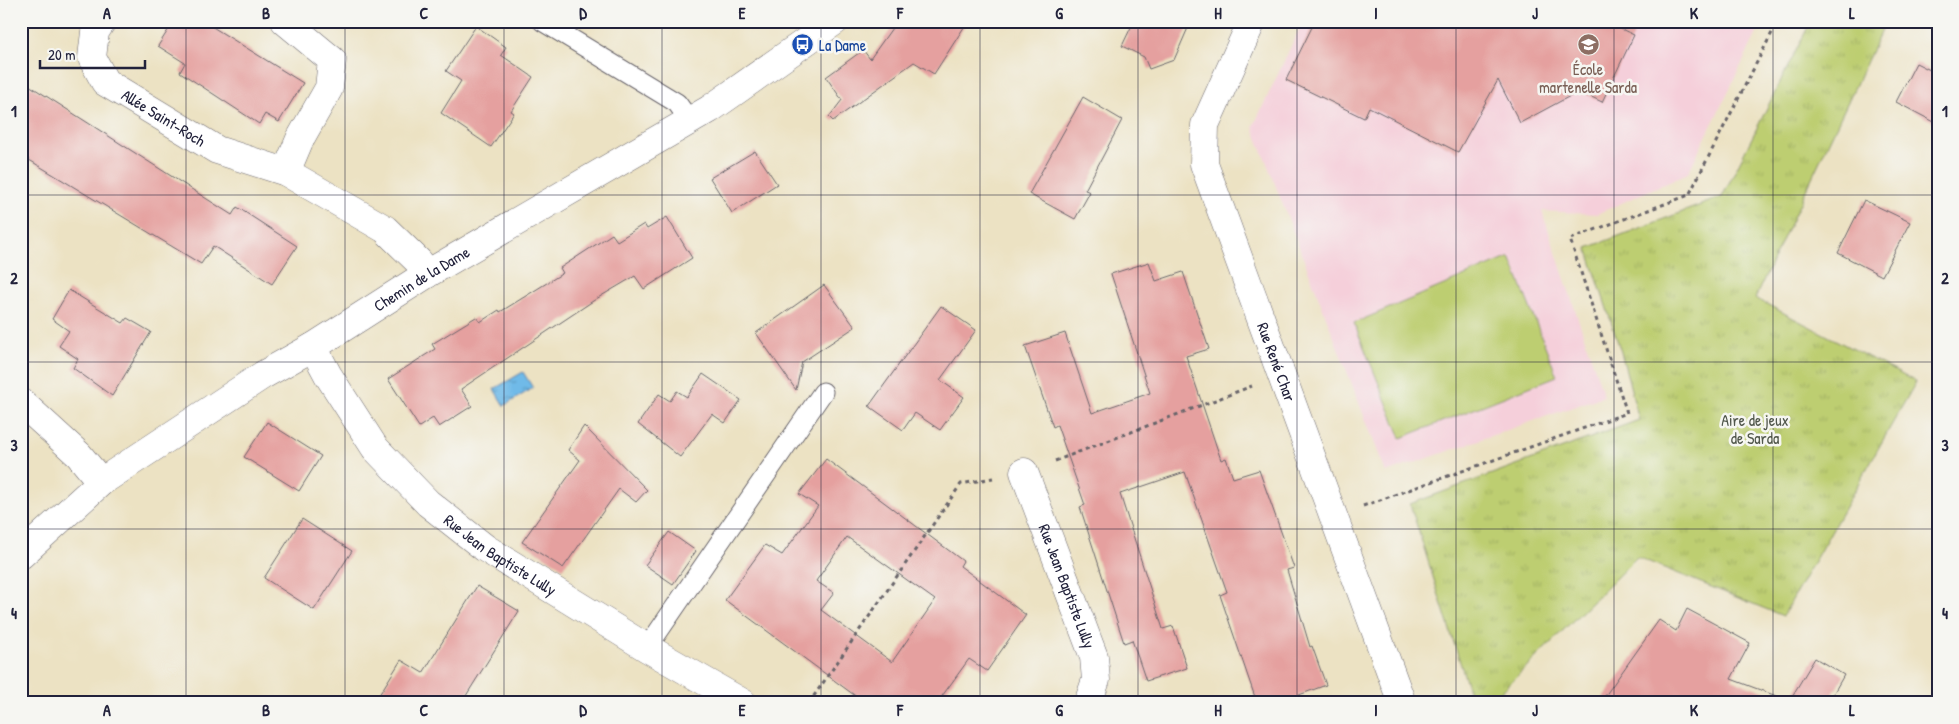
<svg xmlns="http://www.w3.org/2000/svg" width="1959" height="724" viewBox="0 0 1959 724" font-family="'Patrick Hand',sans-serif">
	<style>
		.built { fill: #f5cfda }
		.green { fill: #bdce71; stroke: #707856 }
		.park { fill: url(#park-tufts); stroke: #707856 }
		.water { fill: url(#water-ripples); stroke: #486e92 }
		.building { fill: #e5a09f; fill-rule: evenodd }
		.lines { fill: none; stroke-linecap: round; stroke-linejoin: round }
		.service-casing { stroke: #69656b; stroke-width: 21 }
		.minor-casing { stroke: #69656b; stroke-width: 29 }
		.path { stroke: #69656b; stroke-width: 3; stroke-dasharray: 4 4; stroke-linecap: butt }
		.service { stroke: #fff; stroke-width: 19 }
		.minor { stroke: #fff; stroke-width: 28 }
		.grid { fill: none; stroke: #22223b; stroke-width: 1; stroke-opacity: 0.55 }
		.labels { text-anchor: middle; stroke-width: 5; stroke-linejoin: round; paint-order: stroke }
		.transit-label { font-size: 16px; fill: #164399; stroke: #f6f6f2; text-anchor: start }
		.education-label { font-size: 16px; fill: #785e54; stroke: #f6f6f2 }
		.street-label { font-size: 16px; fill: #22223b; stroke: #f6f6f2 }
		.park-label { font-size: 16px; fill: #50564b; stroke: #f6f6f2 }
		.neatline { fill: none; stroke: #22223b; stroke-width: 2 }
		.grid-label { font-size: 16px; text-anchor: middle; font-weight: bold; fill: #22223b }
	</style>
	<defs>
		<pattern id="park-tufts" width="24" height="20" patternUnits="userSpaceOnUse" patternTransform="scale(1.25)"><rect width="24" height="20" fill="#bdce71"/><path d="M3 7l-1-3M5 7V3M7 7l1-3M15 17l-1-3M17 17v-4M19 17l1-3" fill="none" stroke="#a2b163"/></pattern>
		<pattern id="water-ripples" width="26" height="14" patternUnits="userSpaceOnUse" patternTransform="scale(1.25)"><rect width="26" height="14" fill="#6fbae8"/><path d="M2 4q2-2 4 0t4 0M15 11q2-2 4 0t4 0" fill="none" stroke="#5b97bd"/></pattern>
	</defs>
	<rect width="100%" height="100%" fill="#f6f6f2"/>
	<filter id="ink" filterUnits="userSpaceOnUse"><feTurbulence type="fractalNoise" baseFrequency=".02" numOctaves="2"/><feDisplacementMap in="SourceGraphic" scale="10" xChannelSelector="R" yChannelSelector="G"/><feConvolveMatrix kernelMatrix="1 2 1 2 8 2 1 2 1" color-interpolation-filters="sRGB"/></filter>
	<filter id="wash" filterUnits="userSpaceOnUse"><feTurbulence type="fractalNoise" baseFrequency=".0096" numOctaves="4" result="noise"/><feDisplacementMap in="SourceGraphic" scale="20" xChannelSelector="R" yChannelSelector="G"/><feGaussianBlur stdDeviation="1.12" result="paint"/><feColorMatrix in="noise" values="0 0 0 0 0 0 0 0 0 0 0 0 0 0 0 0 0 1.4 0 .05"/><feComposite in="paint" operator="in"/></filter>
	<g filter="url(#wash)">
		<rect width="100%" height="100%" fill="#ece2c3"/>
		<path class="built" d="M 1303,21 L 1763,21 L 1688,173 L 1597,214 L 1542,211 L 1604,396 L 1386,473 L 1253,127 Z"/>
		<path class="green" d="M 1510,257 L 1557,376 L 1401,438 L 1354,323 Z"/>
		<path class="park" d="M 1811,21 L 1886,21 L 1755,298 L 1916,382 L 1783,616 L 1637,557 L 1490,703 L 1473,703 L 1410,504 L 1639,420 L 1621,352 L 1587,248 L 1722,197 Z"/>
		<path class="water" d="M 523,372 L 533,388 L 504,406 L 494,389 Z"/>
		<g id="blocks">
			<path class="building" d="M 174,21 L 203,21 L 303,83 L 279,122 L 265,114 L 259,124 L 180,72 L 185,63 L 158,46 Z
				M 897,21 L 968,21 L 934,74 L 914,62 L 833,121 L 829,117 L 842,100 L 826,77 L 863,50 L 870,59 Z
				M 1134,21 L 1191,21 L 1174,60 L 1149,69 L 1144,57 L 1122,46 Z
				M 1315,21 L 1604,21 L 1634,35 L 1602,102 L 1575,89 L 1572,95 L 1520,123 L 1498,80 L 1458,152 L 1369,107 L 1364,118 L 1286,80 Z
				M 476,26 L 506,47 L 501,55 L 533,77 L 511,111 L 514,113 L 491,147 L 441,113 L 461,81 L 446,71 Z
				M 1916,63 L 1938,74 L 1938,124 L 1896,102 Z
				M 21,80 L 232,215 L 237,207 L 297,246 L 272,284 L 213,246 L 201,264 L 21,155 Z
				M 1083,97 L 1122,120 L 1085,190 L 1090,192 L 1075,219 L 1029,194 Z
				M 755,151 L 777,184 L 732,213 L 710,178 Z
				M 1864,200 L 1910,222 L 1882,276 L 1838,253 Z
				M 667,217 L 692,258 L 644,289 L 635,276 L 596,299 L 461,389 L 472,406 L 439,427 L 433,418 L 419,427 L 388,379 L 435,349 L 432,344 L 476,317 L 480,322 L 499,310 L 500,312 L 563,273 L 560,268 L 612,234 L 617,241 L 644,224 L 647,229 Z
				M 1149,262 L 1156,281 L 1183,272 L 1209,349 L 1186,356 L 1221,460 L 1226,458 L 1233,478 L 1259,470 L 1294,568 L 1287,570 L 1310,647 L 1312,646 L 1326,685 L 1299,695 L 1301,703 L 1257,703 L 1220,595 L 1227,592 L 1185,472 L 1120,494 L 1163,629 L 1173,626 L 1187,668 L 1146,681 L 1132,640 L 1124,643 L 1080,507 L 1085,505 L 1057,425 L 1053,427 L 1025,346 L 1065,333 L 1092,413 L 1150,393 L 1111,274 Z
				M 824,285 L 855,327 L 802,362 L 796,390 L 756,333 Z
				M 69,290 L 123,323 L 127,318 L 151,332 L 112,396 L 73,368 L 78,359 L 59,346 L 69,331 L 52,319 Z
				M 941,306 L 976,330 L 940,380 L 964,397 L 940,430 L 915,413 L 903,430 L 869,406 Z
				M 703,374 L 741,400 L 725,423 L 712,414 L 680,457 L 638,424 L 659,394 L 670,401 L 677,391 L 687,397 Z
				M 267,422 L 321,456 L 299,491 L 244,457 Z
				M 584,426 L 647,490 L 636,502 L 619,489 L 563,568 L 522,542 L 580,460 L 568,450 Z
				M 826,459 L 963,561 L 960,566 L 1026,615 L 987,671 L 969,659 L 937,703 L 865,703 L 725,600 L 765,545 L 782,555 L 818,506 L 799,494 ZM 847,537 L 935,600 L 892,662 L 821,610 L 834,593 L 816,581 Z
				M 302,519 L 352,551 L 314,610 L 264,578 Z
				M 669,532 L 696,551 L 673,584 L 645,565 Z
				M 477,586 L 519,611 L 464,699 L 469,703 L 374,703 L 401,660 L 423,673 Z
				M 1687,609 L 1750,643 L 1731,679 L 1787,700 L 1786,703 L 1600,703 L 1659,620 L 1676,631 Z
				M 1815,658 L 1844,675 L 1828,703 L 1788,703 Z"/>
		</g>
	</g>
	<g filter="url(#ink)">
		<use href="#blocks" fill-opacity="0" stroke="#69656b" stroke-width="1"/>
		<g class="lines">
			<defs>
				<path id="service" d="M 542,21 L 677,103 L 690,121
					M 647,648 L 823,392"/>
				<g id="minor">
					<path id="s1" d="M 102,21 L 95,32 L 92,58 L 105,82 L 217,150 L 286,172 L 385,229 L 419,262 L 427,274"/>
					<path d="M 285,21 L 332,60 L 329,88 L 300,139 L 286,172"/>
					<path id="s2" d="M 1252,21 L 1205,125 L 1204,164 L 1402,703"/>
					<path id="s3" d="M 313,347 L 328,375 L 375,448 L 428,503 L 485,548 L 647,648 L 743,703"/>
					<path d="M 21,402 L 79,455 L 101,482"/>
					<path id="s4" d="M 1024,472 L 1094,657 L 1096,680 L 1088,703"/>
					<path id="s5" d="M 21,555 L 101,482 L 263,375 L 313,347 L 427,274 L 710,109 L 835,21"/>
				</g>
			</defs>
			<use href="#service" class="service-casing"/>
			<use href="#minor" class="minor-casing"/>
			<path class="path" d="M 1055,461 L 1252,386
				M 1363,506 L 1627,413 L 1570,239 L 1689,195 L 1778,21
				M 809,703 L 961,484 L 993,478"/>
			<use href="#service" class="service"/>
			<use href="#minor" class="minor"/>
		</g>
	</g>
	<path class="grid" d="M 186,21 L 186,703M 345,21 L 345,703M 504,21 L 504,703M 662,21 L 662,703M 821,21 L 821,703M 980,21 L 980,703M 1138,21 L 1138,703M 1297,21 L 1297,703M 1456,21 L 1456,703M 1614,21 L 1614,703M 1773,21 L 1773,703M 21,195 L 1938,195M 21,362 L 1938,362M 21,529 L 1938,529"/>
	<defs>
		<symbol id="bus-disc" viewBox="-11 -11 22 22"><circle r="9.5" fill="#1a4fb4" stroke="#f6f6f2"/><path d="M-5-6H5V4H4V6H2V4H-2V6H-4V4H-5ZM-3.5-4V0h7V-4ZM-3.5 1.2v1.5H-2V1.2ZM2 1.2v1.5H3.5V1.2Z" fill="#fff"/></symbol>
		<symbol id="school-disc" viewBox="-11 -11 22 22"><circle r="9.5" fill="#8d6e63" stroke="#f6f6f2"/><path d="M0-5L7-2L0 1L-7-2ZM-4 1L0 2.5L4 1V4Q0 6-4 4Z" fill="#fff"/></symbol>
	</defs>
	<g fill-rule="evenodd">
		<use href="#bus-disc" x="790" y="32" width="25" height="25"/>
		<use href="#school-disc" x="1576" y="32" width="25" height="25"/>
	</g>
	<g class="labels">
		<g class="transit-label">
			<text x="819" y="51">La Dame</text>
		</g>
		<g class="education-label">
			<text x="1588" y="75">École<tspan x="1588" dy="18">martenelle Sarda</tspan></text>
		</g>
		<g class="street-label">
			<text dy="6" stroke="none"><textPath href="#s1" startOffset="135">Allée Saint-Roch</textPath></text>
			<text dy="6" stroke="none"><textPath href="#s5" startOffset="488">Chemin de la Dame</textPath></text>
			<text dy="6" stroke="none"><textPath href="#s2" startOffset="364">Rue René Char</textPath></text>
			<text dy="6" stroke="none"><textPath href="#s3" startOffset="284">Rue Jean Baptiste Lully</textPath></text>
			<text dy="6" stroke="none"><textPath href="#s4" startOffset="122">Rue Jean Baptiste Lully</textPath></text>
		</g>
		<g class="park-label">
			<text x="1755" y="426">Aire de jeux<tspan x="1755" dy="18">de Sarda</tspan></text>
		</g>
	</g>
	<rect width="1959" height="724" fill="none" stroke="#f6f6f2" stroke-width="55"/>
	<path d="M40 60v8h105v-8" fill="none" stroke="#22223b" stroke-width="2.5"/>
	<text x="48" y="60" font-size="15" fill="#22223b" stroke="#f6f6f2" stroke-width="4" paint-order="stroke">20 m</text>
	<rect x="28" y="28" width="1904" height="668" class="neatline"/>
	<g class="grid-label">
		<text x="107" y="19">A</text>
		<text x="266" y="19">B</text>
		<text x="424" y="19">C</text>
		<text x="583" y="19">D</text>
		<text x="742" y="19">E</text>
		<text x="900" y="19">F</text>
		<text x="1059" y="19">G</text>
		<text x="1218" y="19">H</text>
		<text x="1376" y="19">I</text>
		<text x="1535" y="19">J</text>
		<text x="1694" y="19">K</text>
		<text x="1852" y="19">L</text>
		<text x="14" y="117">1</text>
		<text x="1945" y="117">1</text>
		<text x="14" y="284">2</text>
		<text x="1945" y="284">2</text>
		<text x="14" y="451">3</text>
		<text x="1945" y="451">3</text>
		<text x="14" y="619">4</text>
		<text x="1945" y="619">4</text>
		<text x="107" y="716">A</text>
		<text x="266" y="716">B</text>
		<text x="424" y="716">C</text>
		<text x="583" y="716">D</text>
		<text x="742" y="716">E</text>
		<text x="900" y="716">F</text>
		<text x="1059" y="716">G</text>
		<text x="1218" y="716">H</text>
		<text x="1376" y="716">I</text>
		<text x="1535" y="716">J</text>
		<text x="1694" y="716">K</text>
		<text x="1852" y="716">L</text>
	</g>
</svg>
